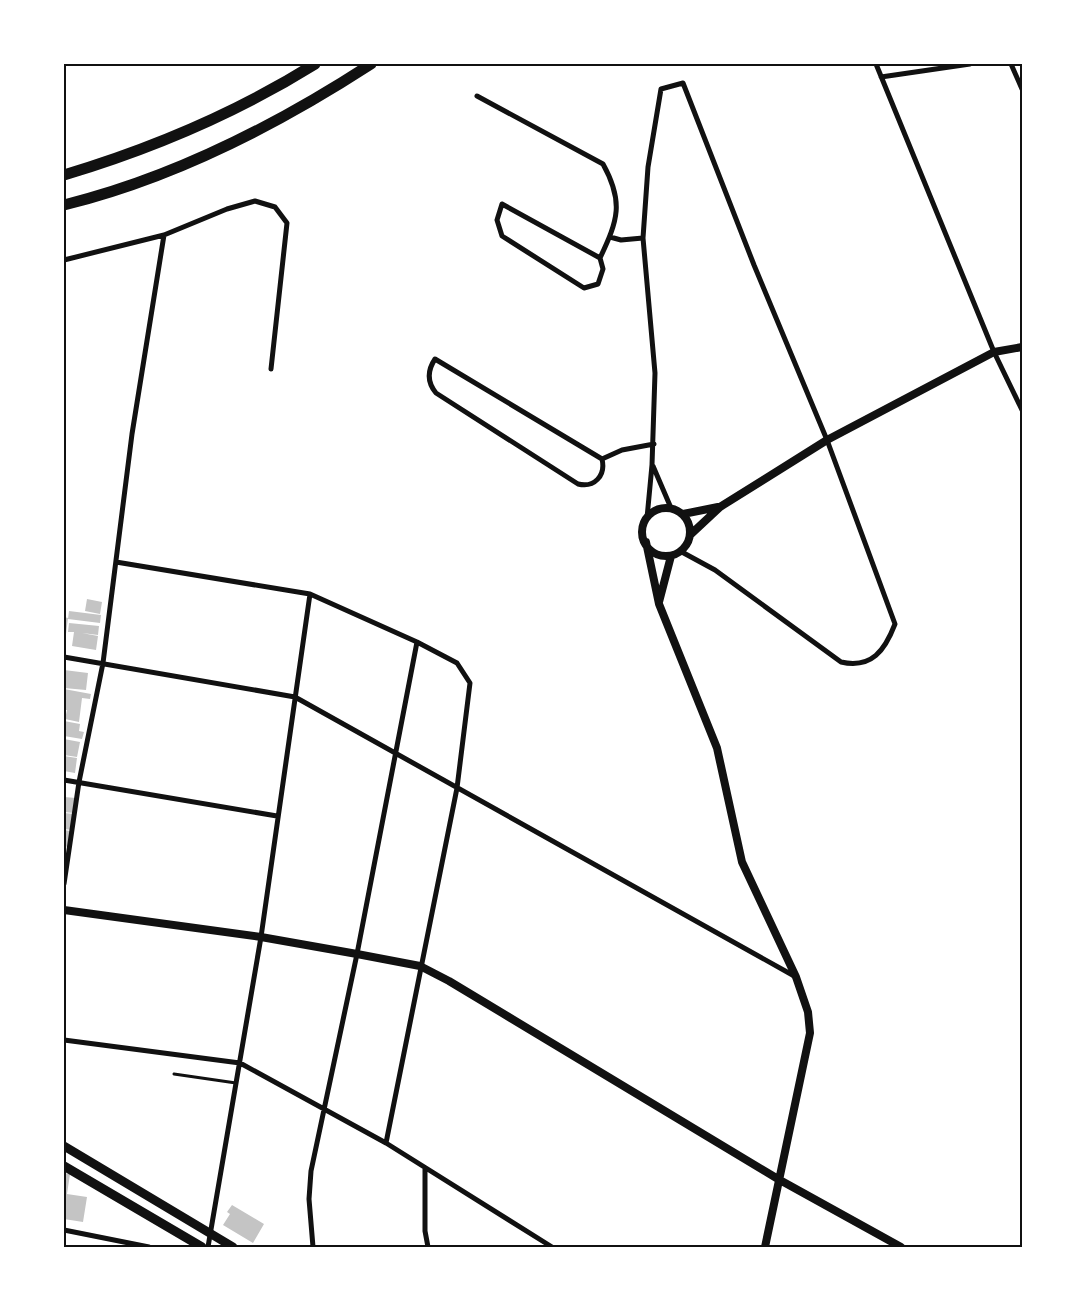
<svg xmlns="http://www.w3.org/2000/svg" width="1086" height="1311" viewBox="0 0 1086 1311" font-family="'Work Sans',sans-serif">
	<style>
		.building { fill: #c4c4c4 }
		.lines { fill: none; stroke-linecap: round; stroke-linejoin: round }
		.service { stroke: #111; stroke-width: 3 }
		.minor { stroke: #111; stroke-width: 5 }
		.tertiary { stroke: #111; stroke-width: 8 }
		.secondary { stroke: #111; stroke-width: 9 }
		.motorway { stroke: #111; stroke-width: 11 }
		.neatline { fill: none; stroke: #111; stroke-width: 2 }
	</style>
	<rect width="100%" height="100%" fill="#fff"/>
	<path class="building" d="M 87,599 L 102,602 L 100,614 L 85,611 Z
		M 69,611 L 101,615 L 100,623 L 68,619 Z
		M 64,617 L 68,618 L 65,642 L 64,642 Z
		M 69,623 L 99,626 L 98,635 L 82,633 L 98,636 L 96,650 L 72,646 L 74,632 L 68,632 Z
		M 64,670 L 88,673 L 86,690 L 64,688 Z
		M 64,689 L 91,694 L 90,699 L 82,698 L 79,722 L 65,719 L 67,710 L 64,710 Z
		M 64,721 L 80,724 L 79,731 L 84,732 L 82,739 L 64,736 Z
		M 64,739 L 80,742 L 77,757 L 64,755 Z
		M 64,756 L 77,758 L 75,773 L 64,771 Z
		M 64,797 L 76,798 L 74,813 L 64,812 Z
		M 64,813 L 74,814 L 72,830 L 64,829 Z
		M 64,830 L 70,831 L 68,847 L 64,846 Z
		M 64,1173 L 70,1174 L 67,1194 L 87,1197 L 83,1222 L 64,1219 Z
		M 232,1205 L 264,1224 L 253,1243 L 223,1225 L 230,1214 L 227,1212 Z"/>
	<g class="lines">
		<path class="service" d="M 174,1074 L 236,1083"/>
		<path class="minor" d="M 876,64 L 994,352 L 1022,410
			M 1011,64 L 1022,89
			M 881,77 L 970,64
			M 477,96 L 603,164 C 624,202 618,220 600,258
			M 502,204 L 600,258 L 603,269 L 598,284 L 584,288 L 502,236 L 497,220 Z
			M 610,237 L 621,240 L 643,238
			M 64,260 L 164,235 L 227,209 L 255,201 L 275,207 L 287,223 L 271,369
			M 435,359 L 602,459 C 606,476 594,488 578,484 L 436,393 C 427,382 427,371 435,359 Z
			M 602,459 L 622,450 L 654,444
			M 653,466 L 671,508
			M 647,518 L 652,465 L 655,373 L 643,238 L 648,167 L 661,89 L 683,83 L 754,265 L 827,440 L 895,624 C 885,650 872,669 841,662 L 715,570 L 680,551
			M 116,562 L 310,594 L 417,642 L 457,663 L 470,683 L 457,788 L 386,1143
			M 64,657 L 295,697 L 796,977
			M 64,780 L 277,816
			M 64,884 L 79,782 L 103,663 L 132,434 L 164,235
			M 64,1040 L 240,1063 L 386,1143 L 552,1247
			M 425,1168 L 425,1231 L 428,1247
			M 64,1230 L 149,1247
			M 208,1247 L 261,937 L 310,594
			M 313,1247 L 309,1199 L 311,1171 L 357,954 L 417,642"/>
		<path class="tertiary" d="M642 532a24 24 0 1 1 48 0a24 24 0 1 1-48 0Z
			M 683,514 L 718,507
			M 690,535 L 720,507 L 827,440 L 994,352 L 1022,347
			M 646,542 L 659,604 L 717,748 L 742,862 L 796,977 L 808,1012 L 810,1033 L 765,1247
			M 659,602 L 671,556
			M 64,910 L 261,937 L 357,954 L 420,966 L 449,981 L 778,1179 L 901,1247"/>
		<path class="secondary" d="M 64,1146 L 233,1247
			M 64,1166 L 202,1247"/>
		<path class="motorway" d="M 64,175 C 151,149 238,112 315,64
			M 64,205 C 174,178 277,125 371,64"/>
	</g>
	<rect width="1086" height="1311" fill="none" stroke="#ffffff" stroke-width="130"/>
	<rect x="65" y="65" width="956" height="1181" class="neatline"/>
</svg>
